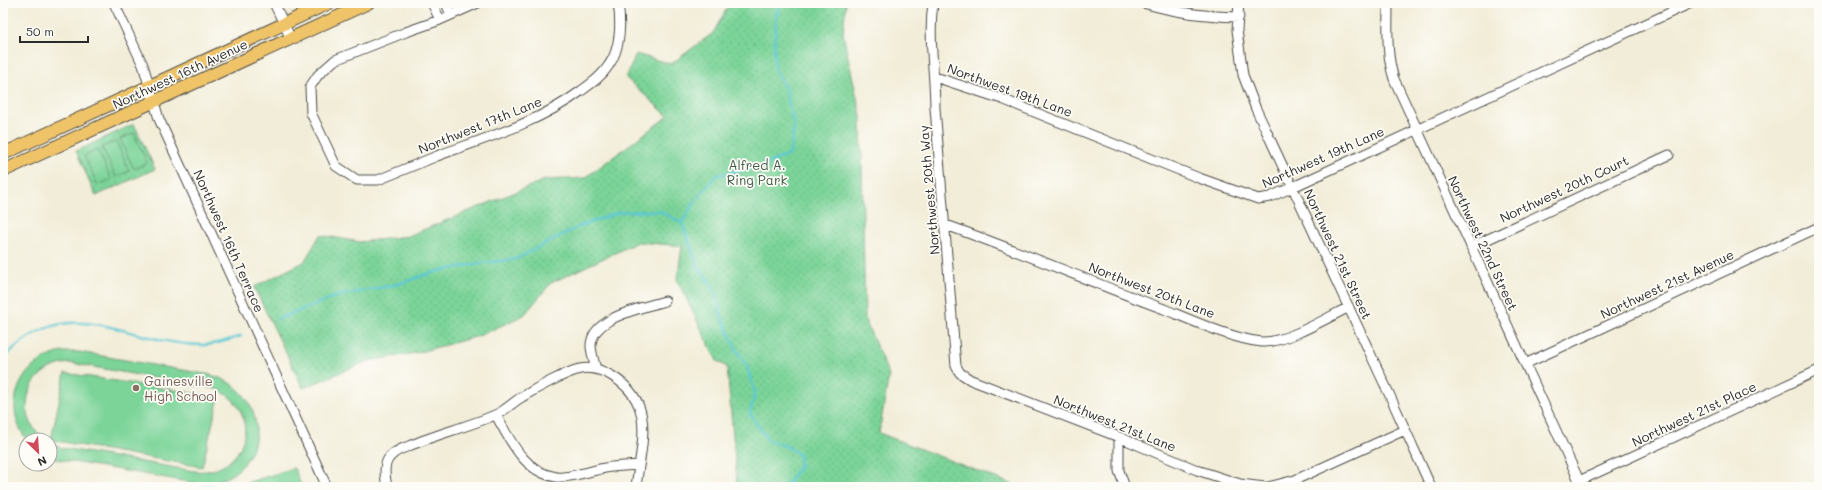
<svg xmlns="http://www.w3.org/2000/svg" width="1822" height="490" viewBox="0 0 1822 490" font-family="Mali,sans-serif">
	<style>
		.green { fill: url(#green-dots); stroke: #538062 }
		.pitch { fill: #7bd499; stroke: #538062 }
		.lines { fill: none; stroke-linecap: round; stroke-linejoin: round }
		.stream { stroke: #5cc8d4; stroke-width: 2.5 }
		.minor-casing { stroke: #494845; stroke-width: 11 }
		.major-casing { stroke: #494845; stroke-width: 14 }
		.minor { stroke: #fff; stroke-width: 9 }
		.major { stroke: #efc469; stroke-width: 12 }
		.education-dot { fill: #8d6e63; stroke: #fdfcf7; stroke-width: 1.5 }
		.labels { text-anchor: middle; stroke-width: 3.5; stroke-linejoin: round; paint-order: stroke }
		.street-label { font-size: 13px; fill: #2b2b2b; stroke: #fdfcf7 }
		.park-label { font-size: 13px; fill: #435e4c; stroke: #fdfcf7 }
		.education-label { font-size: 13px; fill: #785e54; stroke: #fdfcf7; text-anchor: start }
	</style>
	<defs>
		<pattern id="green-dots" width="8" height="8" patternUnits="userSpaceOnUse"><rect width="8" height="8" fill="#7bd499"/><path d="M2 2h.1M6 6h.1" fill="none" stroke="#6ab684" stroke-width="1.8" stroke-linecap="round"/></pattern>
	</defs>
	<rect width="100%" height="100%" fill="#fdfcf7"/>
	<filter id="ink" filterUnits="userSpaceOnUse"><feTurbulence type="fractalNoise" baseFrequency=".025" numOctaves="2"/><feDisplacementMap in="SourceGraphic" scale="8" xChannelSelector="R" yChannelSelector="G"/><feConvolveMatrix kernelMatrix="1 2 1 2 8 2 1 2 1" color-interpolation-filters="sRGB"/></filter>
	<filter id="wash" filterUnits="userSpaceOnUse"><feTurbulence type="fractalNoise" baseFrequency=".012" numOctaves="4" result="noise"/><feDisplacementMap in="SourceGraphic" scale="16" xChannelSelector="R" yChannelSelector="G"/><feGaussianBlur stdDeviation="0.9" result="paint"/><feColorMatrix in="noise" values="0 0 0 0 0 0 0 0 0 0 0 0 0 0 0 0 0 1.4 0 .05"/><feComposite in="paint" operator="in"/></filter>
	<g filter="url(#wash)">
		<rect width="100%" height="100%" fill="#f2edd8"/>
		<path class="green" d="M 730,3 L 846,3 L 843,34 L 861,116 L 865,320 L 889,375 L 879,433 L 1019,487 L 736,487 L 737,483 L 727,367 L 717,361 L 677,280 L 682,246 L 638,242 L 551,283 L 524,315 L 479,336 L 416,353 L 368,361 L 303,388 L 254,287 L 304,262 L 320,235 L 360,242 L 408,236 L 545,180 L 585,178 L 668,116 L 626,78 L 636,54 L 671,64 L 713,33 Z
			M 134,124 L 155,169 L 96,196 L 76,151 Z"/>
		<path class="pitch" d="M 134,133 L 147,163 L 134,169 L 120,139 Z
			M 116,141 L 129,171 L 116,177 L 102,147 Z
			M 98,150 L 111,179 L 98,185 L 84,156 Z
			M 62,352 L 79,352 L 211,375 C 277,393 268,480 201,484 L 50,458 L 50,444 L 62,448 L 194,471 C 247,477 265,409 216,389 L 71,363 C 28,365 12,412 44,440 L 27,440 C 0,405 21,361 62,352 Z
			M 65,373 L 219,397 L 202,467 L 51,440 Z
			M 294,468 L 302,487 L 233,487 Z"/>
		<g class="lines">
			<path class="stream" d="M 780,3 L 777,11 L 774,46 L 775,69 L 786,90 L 794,126 L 790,154 L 759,167 L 717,175 L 696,200 L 682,223 L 699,269 L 713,286 L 721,315 L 736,349 L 747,366 L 755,392 L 750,414 L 768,440 L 786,446 L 799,454 L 800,466 L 785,487
				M 278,319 L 337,296 L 395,285 L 434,272 L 475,264 L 516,259 L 578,227 L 620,212 L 660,211 L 682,223
				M 3,359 C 71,286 127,346 205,345 C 218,344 229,340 241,336"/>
		</g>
	</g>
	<g filter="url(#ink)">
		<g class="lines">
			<defs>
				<path id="minor" d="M 114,3 L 143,65 L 159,119 L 327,487
					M 274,3 L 291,39
					M 432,3 L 440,20
					M 446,3 L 451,15
					M 478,3 L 440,20 L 406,32 L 335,60 L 318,75 L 310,87 L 311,113 L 336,166 L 357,180 L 378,180 C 398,172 417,164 437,156 C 486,138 538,123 581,91 C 592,83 602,76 609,65 C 621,48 621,22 618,3
					M 933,3 C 928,38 935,73 935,108 L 956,366 L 960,373 L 971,380 L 1119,437 L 1197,470 L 1240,484 L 1265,487
					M 1143,3 C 1178,13 1202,16 1239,17
					M 1239,3 L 1237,30 L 1243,75 L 1256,109 L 1391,398 L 1431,487
					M 1388,3 C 1388,29 1386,54 1394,79 L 1582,487
					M 935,77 L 1002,99 L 1199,178 L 1258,199 L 1270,197 L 1293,187 L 1691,3
					M 946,225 C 1019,251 1091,282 1164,309 C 1191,320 1235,340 1262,342 C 1286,343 1327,318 1349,307
					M 1471,247 L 1669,155
					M 1525,364 L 1819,227
					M 596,369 C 594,362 592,354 591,347 C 590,317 643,308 665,301
					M 496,415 C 510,440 524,472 556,477 C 566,479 594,470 605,468 C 616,466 628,466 639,465
					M 1119,437 L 1119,471 L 1125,487
					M 1579,481 L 1819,370
					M 387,487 C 385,475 382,462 393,454 C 397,450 404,448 409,446 C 437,434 467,427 495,415 C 505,411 513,402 522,397 C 535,389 566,372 580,369 C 591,367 602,370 612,376 C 657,403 641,444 636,487
					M 1268,487 L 1295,480 L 1405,430"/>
				<path id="major" d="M 3,154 L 329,3
					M 3,171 L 368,3"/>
			</defs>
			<use href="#minor" class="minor-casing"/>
			<use href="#major" class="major-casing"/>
			<use href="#minor" class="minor"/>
			<use href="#major" class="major"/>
		</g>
	</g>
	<circle class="education-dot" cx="136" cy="388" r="4"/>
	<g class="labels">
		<g class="street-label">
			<text transform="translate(180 74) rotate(-25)" y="5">Northwest 16th Avenue</text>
			<text transform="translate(1010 90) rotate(20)" y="5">Northwest 19th Lane</text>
			<text transform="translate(480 125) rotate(-22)" y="5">Northwest 17th Lane</text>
			<text transform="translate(1323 157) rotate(-24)" y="5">Northwest 19th Lane</text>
			<text transform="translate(1564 189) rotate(-25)" y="5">Northwest 20th Court</text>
			<text transform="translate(929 190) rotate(-95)" y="5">Northwest 20th Way</text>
			<text transform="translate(229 241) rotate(66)" y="5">Northwest 16th Terrace</text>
			<text transform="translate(1483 243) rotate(65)" y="5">Northwest 22nd Street</text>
			<text transform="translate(1338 254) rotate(65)" y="5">Northwest 21st Street</text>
			<text transform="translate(1667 284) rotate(-25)" y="5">Northwest 21st Avenue</text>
			<text transform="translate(1152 290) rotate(21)" y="5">Northwest 20th Lane</text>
			<text transform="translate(1694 414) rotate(-25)" y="5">Northwest 21st Place</text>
			<text transform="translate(1115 423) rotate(22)" y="5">Northwest 21st Lane</text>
		</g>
		<g class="park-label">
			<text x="757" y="170">Alfred A.<tspan x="757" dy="15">Ring Park</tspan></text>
		</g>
		<g class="education-label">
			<text x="144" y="386">Gainesville<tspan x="144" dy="15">High School</tspan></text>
		</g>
	</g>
	<rect width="1822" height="490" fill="none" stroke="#fdfcf7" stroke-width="16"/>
	<g transform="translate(38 452) rotate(155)"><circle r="19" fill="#fdfcf7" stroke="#a9a8a5"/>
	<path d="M0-3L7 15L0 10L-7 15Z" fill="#d1495b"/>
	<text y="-6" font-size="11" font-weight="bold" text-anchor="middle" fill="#2b2b2b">N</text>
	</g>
	<path d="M20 36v6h68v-6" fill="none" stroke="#2b2b2b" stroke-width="2"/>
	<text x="26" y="36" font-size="12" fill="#2b2b2b" stroke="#fdfcf7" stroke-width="3" paint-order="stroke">50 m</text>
</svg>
